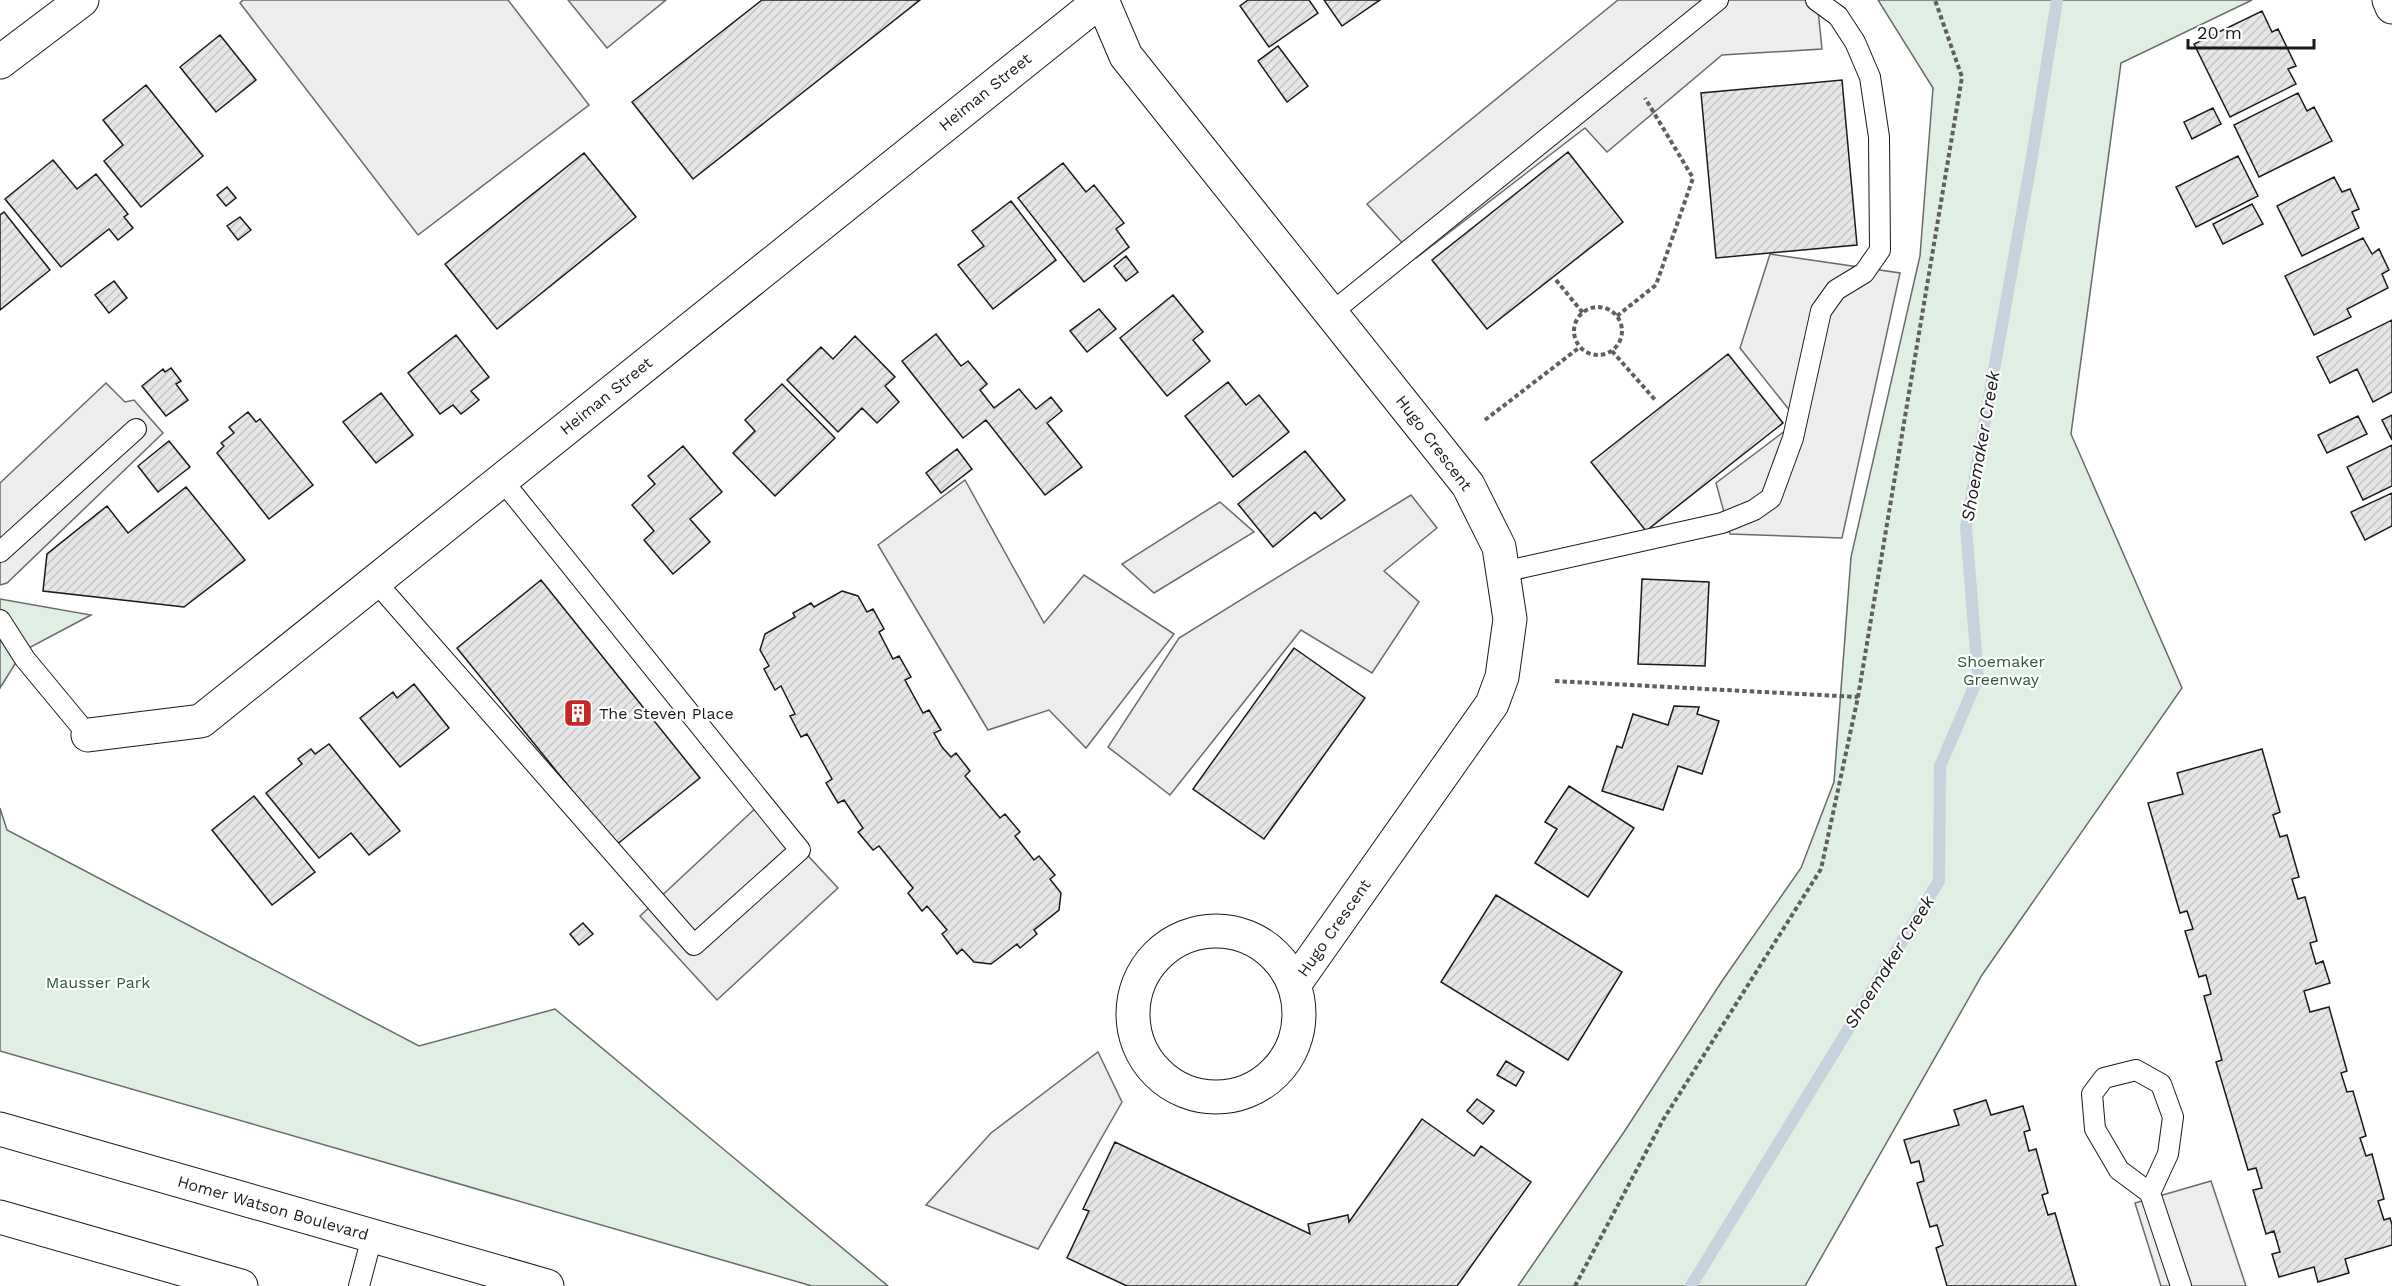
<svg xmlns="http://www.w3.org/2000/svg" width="2392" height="1286" viewBox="0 0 2392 1286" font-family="'Work Sans',sans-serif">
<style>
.green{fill:#e0efe3;stroke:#6a6a6a;stroke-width:1.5}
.parking{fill:#ededed;stroke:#6a6a6a;stroke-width:1.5}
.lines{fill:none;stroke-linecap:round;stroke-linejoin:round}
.stream{stroke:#c6d2dc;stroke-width:12}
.building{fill:url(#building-hatch);stroke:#1a1a1a;stroke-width:1.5}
.service-casing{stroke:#1a1a1a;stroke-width:22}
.minor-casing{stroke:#1a1a1a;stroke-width:35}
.tertiary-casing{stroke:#1a1a1a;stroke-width:35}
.secondary-casing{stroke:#1a1a1a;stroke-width:35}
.path{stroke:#5f5f5f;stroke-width:4;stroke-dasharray:4.5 3;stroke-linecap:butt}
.service{stroke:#fff;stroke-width:20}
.minor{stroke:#fff;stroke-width:33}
.tertiary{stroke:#fff;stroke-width:33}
.secondary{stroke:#fff;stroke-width:33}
.labels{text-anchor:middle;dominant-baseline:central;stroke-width:4.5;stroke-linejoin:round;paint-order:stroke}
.street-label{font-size:16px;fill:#1a1a1a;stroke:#fff}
.park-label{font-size:16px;fill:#2b5a34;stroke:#fff}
.poi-label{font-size:16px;fill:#1a1a1a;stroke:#fff;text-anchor:start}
.water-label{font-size:18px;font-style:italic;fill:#1a1a1a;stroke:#fff}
</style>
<defs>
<pattern id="building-hatch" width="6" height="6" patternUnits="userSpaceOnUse" patternTransform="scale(1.5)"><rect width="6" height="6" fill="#e6e6e6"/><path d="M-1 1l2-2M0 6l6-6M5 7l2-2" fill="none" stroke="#c5c5c5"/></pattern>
</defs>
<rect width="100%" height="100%" fill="#fff"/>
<path class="green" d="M1878 0H2252L2121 63 2071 434 2182 688 1982 975 1805 1286H1518L1624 1132 1722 981 1801 868 1834 782 1851 557 1920 256 1933 88Z
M0 599 91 615 23 651 0 688Z
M0 808 7 830 419 1046 555 1009 888 1286H812L0 1051Z"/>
<path class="parking" d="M243 0H508L589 105 418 235 240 3Z
M568 0H666L607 48Z
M1618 0H1817L1822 49 1722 55 1607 152 1585 128 1416 258 1367 204Z
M1770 254 1900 273 1842 538 1730 534 1716 483 1798 421 1740 348Z
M106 383 125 402 134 400 163 433 7 583 0 585V483Z
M965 480 1044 623 1084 575 1174 634 1086 748 1049 710 988 730 878 545Z
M1411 495 1437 528 1384 571 1419 602 1372 673 1301 630 1170 795 1108 747 1179 638Z
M1220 502 1254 532 1154 593 1122 564Z
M760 804 838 888 717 1000 640 916Z
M1098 1052 1122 1102 1038 1249 926 1205 991 1133Z
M2211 1181 2246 1286H2161L2135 1203Z"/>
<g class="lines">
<path class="stream" d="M1691 1286 1939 881 1940 766 1978 678 1966 527 2032 157 2057 0"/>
</g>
<path class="building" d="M762 0H920L693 179 632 102Z
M1248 0H1309L1318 13 1269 47 1240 6Z
M1324 0H1380L1342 26Z
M2262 11 2272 32 2278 29 2296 66 2288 69 2296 84 2230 117 2194 44Z
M220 35 256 80 216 112 180 67Z
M1278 46 1308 86 1287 102 1258 61Z
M1842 80 1857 245 1716 258 1701 93Z
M146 85 203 156 141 207 104 161 123 145 103 120Z
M2298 93 2307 111 2314 107 2332 141 2259 177 2234 125Z
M2213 108 2221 124 2192 139 2184 122Z
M1568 152 1623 222 1487 329 1432 260Z
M584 153 636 217 497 329 445 264Z
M2238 156 2258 196 2196 227 2176 187Z
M53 160 77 189 96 174 128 214 124 217 133 228 118 240 109 229 61 267 5 199Z
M1063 163 1086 192 1094 185 1124 223 1116 229 1129 247 1084 282 1018 198Z
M2334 177 2342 192 2350 189 2359 209 2352 212 2359 228 2302 256 2277 206Z
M227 187 236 198 226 206 217 195Z
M1011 201 1056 260 993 309 958 265 984 246 972 231Z
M2252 204 2263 224 2223 244 2213 224Z
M4 212 50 270 0 310V215Z
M240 217 251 230 238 240 227 226Z
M2363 238 2372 254 2379 249 2389 270 2382 274 2388 288 2347 309 2351 317 2314 335 2285 276Z
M1126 256 1138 272 1126 281 1114 266Z
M114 281 127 298 109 313 95 295Z
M1173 295 1203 332 1193 340 1210 361 1167 396 1120 338Z
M1099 309 1116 329 1087 352 1070 331Z
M2392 320V392L2373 402 2357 369 2330 383 2317 357Z
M936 334 961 366 968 361 987 384 980 390 994 408 1019 389 1036 409 1051 397 1062 411 1047 423 1082 467 1045 495 986 420 963 438 902 361Z
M456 335 489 377 471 391 479 400 461 414 453 405 440 414 408 373Z
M855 336 895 377 885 386 899 402 877 423 862 408 838 432 787 380 821 347 833 359Z
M1728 354 1783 423 1646 531 1591 462Z
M171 368 181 381 176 384 188 400 166 416 142 386 163 369 165 372Z
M1228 382 1246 405 1259 395 1289 432 1233 477 1185 416Z
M782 384 835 438 775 496 733 453 755 431 745 420Z
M381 393 413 435 376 463 343 422Z
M248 412 256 422 260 419 313 485 269 519 217 453 224 446 221 443 234 433 229 427Z
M2392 415V440L2382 420Z
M2358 416 2367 434 2327 453 2318 435Z
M169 441 190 467 158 492 138 466Z
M2392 445V486L2363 500 2347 467Z
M683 446 722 492 690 519 710 542 673 574 644 540 654 531 632 505 655 484 648 476Z
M957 449 972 469 941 493 926 473Z
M1305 451 1345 500 1321 519 1315 512 1273 547 1238 504Z
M186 487 245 560 184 607 43 591 47 554 107 506 128 533Z
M2392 493V526L2365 540 2351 512Z
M1642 579 1709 582 1705 666 1638 664Z
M541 580 700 778 616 845 457 648Z
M842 591 858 596 867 612 873 609 884 629 879 632 893 659 899 656 911 677 905 680 923 713 929 710 941 730 934 733 942 747 951 757 956 753 970 771 965 776 1000 818 1005 814 1020 832 1015 836 1034 860 1039 856 1055 875 1050 879 1061 893 1059 910 1034 930 1037 934 1020 948 1017 944 991 964 974 962 962 949 957 954 942 934 947 930 927 906 922 911 908 893 913 888 879 846 873 850 858 832 863 828 844 800 838 803 826 783 832 779 807 734 801 737 790 716 795 714 781 686 775 690 764 669 769 666 760 650 765 634 795 617 793 613 811 603 814 607Z
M1294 648 1365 698 1264 839 1193 789Z
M414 684 449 728 400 767 360 718 393 692 397 698Z
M1674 706 1699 707 1697 714 1719 721 1702 774 1678 766 1663 810 1602 791 1617 746 1622 748 1633 714 1668 725Z
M329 744 400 831 369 855 351 833 319 858 266 793 302 764 298 759 311 749 315 754Z
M2262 749 2280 812 2273 815 2280 837 2287 835 2299 877 2292 879 2298 899 2305 897 2317 941 2310 943 2316 964 2323 961 2330 983 2304 991 2310 1012 2329 1007 2347 1071 2341 1073 2347 1092 2353 1091 2366 1136 2360 1138 2366 1156 2372 1154 2384 1199 2378 1201 2384 1220 2390 1218 2392 1225V1245L2345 1259 2349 1273 2318 1282 2314 1267 2279 1277 2272 1254 2280 1252 2274 1231 2266 1234 2253 1190 2262 1188 2256 1168 2248 1170 2216 1062 2222 1060 2204 996 2211 994 2206 975 2199 977 2185 931 2193 929 2187 911 2180 913 2148 803 2183 794 2177 773Z
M1569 786 1634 828 1588 897 1535 863 1557 829 1545 822Z
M254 796 315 872 272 905 212 830Z
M1496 895 1622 972 1568 1060 1441 982Z
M583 923 593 934 579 945 570 934Z
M1506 1061 1524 1072 1516 1086 1497 1075Z
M1477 1099 1494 1111 1483 1124 1467 1111Z
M1986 1100 1991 1115 2023 1106 2030 1130 2024 1132 2029 1151 2036 1149 2048 1193 2042 1195 2048 1215 2055 1213 2076 1286H1947L1936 1248 1943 1245 1937 1225 1930 1227 1917 1183 1924 1181 1919 1161 1911 1163 1904 1140 1959 1125 1954 1110Z
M1422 1119 1474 1156 1481 1146 1531 1182 1457 1286H1127L1067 1258 1089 1211 1083 1209 1115 1142 1310 1234 1308 1224 1348 1215 1349 1222Z"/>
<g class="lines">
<g class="service-casing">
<path id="service" d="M1331 313 1718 0
M0 552 136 429
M1503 572 1722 523 1754 510 1771 498 1793 438 1821 311 1836 290 1864 273 1880 250 1879 137 1870 77 1855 42 1838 16 1816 0
M375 581 694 945 800 850 502 480
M0 620 25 659 88 735
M2150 1193 2168 1154 2173 1117 2161 1084 2136 1070 2104 1078 2092 1094 2095 1129 2119 1170 2150 1193 2181 1286
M359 1286 372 1237"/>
</g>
<g class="minor-casing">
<path id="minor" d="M1102 0 1126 56 1468 485 1499 547 1510 619 1502 677 1492 704 1294 985
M0 62 82 0
M88 735 201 721 1101 0
M1133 1014a83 83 0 1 1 166 0a83 83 0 1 1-166 0Z"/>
</g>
<g class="tertiary-casing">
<path id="tertiary" d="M2389 0 2392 7"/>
</g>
<g class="secondary-casing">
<path id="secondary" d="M0 1129 547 1286
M0 1217 241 1286"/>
</g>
<path class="path" d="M1556 280 1583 313
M1574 331a24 24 0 1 1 48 0a24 24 0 1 1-48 0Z
M1617 316 1656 285 1693 178 1645 98
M1612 351 1656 401
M1485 420 1580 347
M1555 681 1858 697
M1575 1286 1663 1120 1821 869 1858 697 1962 77 1935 0"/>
<use href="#service" class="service"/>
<use href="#minor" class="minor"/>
<use href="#tertiary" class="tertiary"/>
<use href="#secondary" class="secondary"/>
</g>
<defs>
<g id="building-square" transform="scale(1.5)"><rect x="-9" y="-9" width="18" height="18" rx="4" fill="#c62828" stroke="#fff"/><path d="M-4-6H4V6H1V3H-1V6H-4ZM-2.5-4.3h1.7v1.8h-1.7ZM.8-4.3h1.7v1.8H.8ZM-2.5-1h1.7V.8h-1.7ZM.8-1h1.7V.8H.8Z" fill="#fff"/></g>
</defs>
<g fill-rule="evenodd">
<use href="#building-square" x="578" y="713"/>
</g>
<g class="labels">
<g class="street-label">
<text transform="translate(985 92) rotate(-39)">Heiman Street</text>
<text transform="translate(606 396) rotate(-39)">Heiman Street</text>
<text transform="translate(1434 443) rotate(53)">Hugo Crescent</text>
<text transform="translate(1334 928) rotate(-55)">Hugo Crescent</text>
<text transform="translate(273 1208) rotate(16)">Homer Watson Boulevard</text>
</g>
<g class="park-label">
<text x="2001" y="661">Shoemaker<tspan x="2001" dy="18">Greenway</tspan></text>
<text x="98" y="982">Mausser Park</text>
</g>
<g class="poi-label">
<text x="599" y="713">The Steven Place</text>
</g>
<g class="water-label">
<text transform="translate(1980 446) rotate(-80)">Shoemaker Creek</text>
<text transform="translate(1889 962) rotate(-58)">Shoemaker Creek</text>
</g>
</g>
<path d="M2188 39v9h126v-9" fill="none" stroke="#1a1a1a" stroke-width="3"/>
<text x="2197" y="39" font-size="18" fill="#1a1a1a" stroke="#ffffff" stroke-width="4.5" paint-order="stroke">20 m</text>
</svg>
